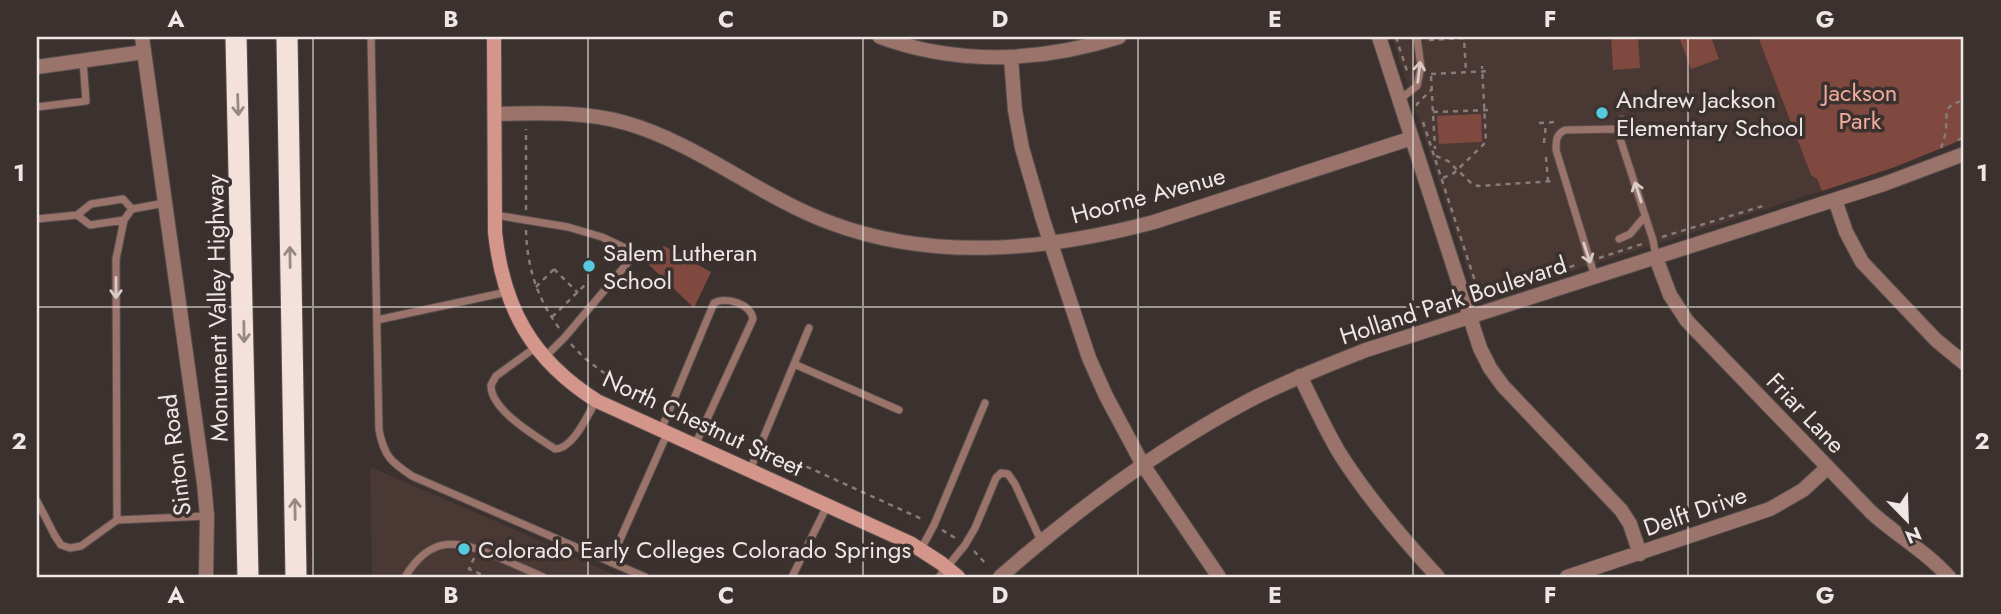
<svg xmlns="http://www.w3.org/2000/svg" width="2001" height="614" viewBox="0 0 2001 614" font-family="Jost,sans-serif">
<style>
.built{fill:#4a3835}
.green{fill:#7f493f}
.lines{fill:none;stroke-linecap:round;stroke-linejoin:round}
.service-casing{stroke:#584e4b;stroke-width:9}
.minor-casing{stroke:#584e4b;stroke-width:16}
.tertiary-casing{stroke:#584e4b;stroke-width:16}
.secondary-casing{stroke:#584e4b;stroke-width:16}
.motorway-casing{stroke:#584e4b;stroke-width:23}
.path{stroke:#867d7b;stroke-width:2.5;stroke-dasharray:5 5;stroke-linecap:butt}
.service{stroke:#9a736b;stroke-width:7}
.minor{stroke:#9a736b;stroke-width:14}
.tertiary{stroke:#9a736b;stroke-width:14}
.secondary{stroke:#d4968a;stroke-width:14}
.motorway{stroke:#f4e1dc;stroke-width:21}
.oneway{stroke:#d9cac7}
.oneway2{stroke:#988985}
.grid{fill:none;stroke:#eee7e6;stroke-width:2;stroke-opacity:0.55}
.poi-dot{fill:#55cadf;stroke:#3b312e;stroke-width:2.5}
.labels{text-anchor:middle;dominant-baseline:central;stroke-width:7;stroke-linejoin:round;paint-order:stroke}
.park-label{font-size:24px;fill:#f1ab9d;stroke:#3b312e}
.poi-label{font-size:24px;fill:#eee7e6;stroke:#3b312e;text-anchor:start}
.street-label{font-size:24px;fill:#eee7e6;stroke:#3b312e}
.neatline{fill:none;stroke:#eee7e6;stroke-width:2.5}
.grid-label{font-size:23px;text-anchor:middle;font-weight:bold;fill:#eee7e6}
</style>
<rect width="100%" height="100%" fill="#3b312e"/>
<path class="built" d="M1392 37H1758L1811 175 1817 179 1822 191 1485 299 1479 298 1475 292Z
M370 467 493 520 619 577H372Z"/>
<path class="green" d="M1611 37H1638L1640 68 1613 70Z
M1679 37H1711L1719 59 1691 69Z
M1758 37H1964V139L1895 167 1822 191 1817 179 1811 175Z
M1481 114 1482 142 1439 144 1437 116Z
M664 246 711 272 694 308 648 264Z"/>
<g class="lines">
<g class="service-casing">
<path id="service" d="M371 37 379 430C384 456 391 462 412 476L645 577
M1400 99 1417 86 1421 67 1417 37
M37 107 86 101 83 61
M77 215 90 225 124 220 132 209 165 203
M495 215 568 227 602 237 636 253 565 337 544 358
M37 219 77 215 91 204 123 199 132 209
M1619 239 1630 234 1645 216
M1595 277 1556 150C1556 141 1556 134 1565 130L1617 129 1653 240 1656 257
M377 320 507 292
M536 347 496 376 491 385C490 410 536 436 555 449 573 449 587 416 596 401
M794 364 809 328
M661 430 714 303C726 296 751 304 753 319L695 445
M750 470 794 364 899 410
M37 501 55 536 61 545 70 548 81 546 117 520 207 516
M117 520 116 259 124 220
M921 549 934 525 985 403
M610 562 667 434
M405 577C430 535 458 539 498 557 513 564 528 570 543 577
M792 577 827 506
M939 577 965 545 975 528 996 478 1001 473 1008 474 1015 484 1041 541"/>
</g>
<g class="minor-casing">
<path id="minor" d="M880 37C960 66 1040 62 1119 37
M1379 37 1480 348 1490 368 1503 386 1621 510 1630 524 1640 554
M1011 58 1015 110 1022 148 1043 220 1089 358 1106 396 1143 465 1219 577
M37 67 144 52
M495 114C539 113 584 111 626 123 699 144 760 197 831 223 935 262 1048 250 1154 222L1412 138
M1835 200 1846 232 1862 262 1936 340 1964 363
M1656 258 1670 295 1687 321 1871 512C1896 535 1927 552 1949 577
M1300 376C1313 402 1325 429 1340 454 1368 498 1402 538 1438 577
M1567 577 1770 509 1803 490 1827 468"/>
</g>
<g class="tertiary-casing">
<path id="tertiary" d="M142 37 204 483 207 516 206 577
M1000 577C1076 510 1158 449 1248 401 1286 381 1326 366 1366 350L1884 184 1964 154"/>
</g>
<g class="secondary-casing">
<path id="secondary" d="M494 37 495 232C503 308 532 360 597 401L910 543 941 563 958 577"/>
</g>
<g class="motorway-casing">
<path id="motorway" d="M236 37 248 577
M287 37 296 577"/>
</g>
<path class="path" d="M1396 37 1408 74
M1429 40 1464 38 1466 72
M1431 74 1489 71
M1431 76 1435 149
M1417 106V104L1432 89
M1433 112 1491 110
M1619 117H1626L1629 127
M1423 122 1475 281 1483 290 1493 292 1579 264
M1539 123 1556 122
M1958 140 1964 137
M1544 143 1546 123
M1941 148C1943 142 1945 136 1946 130 1947 113 1943 104 1964 101
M1436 156 1448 161 1471 183 1478 186 1554 181
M1546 157 1548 181
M1443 178 1454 173 1486 142 1482 66
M526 210V129
M526 230C527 267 537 298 559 328
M1662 237 1766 205
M1599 258 1642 244
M554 269 578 293
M536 287 556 267
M552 317 587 283
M571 344C596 373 628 387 662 402
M681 410 697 417
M716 426 752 442
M770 450 924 520
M942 530 957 539
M974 551 986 564
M474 558 469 569 487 577"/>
<use href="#service" class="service"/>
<use href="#minor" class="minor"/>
<use href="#tertiary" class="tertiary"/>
<use href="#secondary" class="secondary"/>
<use href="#motorway" class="motorway"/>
</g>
<defs><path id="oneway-shaft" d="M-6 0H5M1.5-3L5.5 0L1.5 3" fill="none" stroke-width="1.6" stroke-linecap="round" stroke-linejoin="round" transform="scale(1.75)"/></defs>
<g class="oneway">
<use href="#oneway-shaft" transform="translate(1419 72) rotate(-83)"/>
<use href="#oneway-shaft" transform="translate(1638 192) rotate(-108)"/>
<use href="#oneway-shaft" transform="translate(1587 253) rotate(72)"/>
<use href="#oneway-shaft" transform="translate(116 288) rotate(90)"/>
</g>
<g class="oneway2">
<use href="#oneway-shaft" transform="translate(238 105) rotate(88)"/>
<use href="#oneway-shaft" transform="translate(290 257) rotate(-91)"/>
<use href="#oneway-shaft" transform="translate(244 332) rotate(89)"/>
<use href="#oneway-shaft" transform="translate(295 509) rotate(-91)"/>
</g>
<path class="grid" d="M313 37V577M588 37V577M863 37V577M1138 37V577M1413 37V577M1688 37V577M37 307H1964"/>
<g class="poi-dot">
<circle cx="1602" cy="113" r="7"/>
<circle cx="589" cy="266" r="7"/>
<circle cx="464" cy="549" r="7"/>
</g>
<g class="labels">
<g class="park-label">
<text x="1860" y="92">Jackson<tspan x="1860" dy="28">Park</tspan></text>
</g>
<g class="poi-label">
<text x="1616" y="99">Andrew Jackson<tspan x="1616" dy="28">Elementary School</tspan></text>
<text x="603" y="252">Salem Lutheran<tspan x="603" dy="28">School</tspan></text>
<text x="478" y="549">Colorado Early Colleges Colorado Springs</text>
</g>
<g class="street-label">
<text transform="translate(1148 195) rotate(-15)">Hoorne Avenue</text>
<text transform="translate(1453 300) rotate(-18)">Holland Park Boulevard</text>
<text transform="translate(217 308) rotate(-91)">Monument Valley Highway</text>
<text transform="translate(1806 413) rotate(46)">Friar Lane</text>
<text transform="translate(703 423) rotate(25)">North Chestnut Street</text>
<text transform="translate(175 455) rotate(-97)">Sinton Road</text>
<text transform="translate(1695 511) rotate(-19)">Delft Drive</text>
</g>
</g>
<rect width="2001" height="614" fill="none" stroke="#3b312e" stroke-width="77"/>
<g transform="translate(1907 520) rotate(157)" stroke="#3b312e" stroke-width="5" paint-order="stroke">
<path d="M0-5L12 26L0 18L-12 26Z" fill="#eee7e6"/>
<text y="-10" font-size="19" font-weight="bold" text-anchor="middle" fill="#eee7e6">N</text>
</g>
<rect x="38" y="38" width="1924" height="538" class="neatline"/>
<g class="grid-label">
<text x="176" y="27">A</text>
<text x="451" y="27">B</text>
<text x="726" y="27">C</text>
<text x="1000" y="27">D</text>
<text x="1275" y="27">E</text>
<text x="1550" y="27">F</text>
<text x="1825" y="27">G</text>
<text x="19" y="181">1</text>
<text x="1982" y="181">1</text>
<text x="19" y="449">2</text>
<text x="1982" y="449">2</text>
<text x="176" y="603">A</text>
<text x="451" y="603">B</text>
<text x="726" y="603">C</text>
<text x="1000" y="603">D</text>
<text x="1275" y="603">E</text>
<text x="1550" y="603">F</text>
<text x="1825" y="603">G</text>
</g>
</svg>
